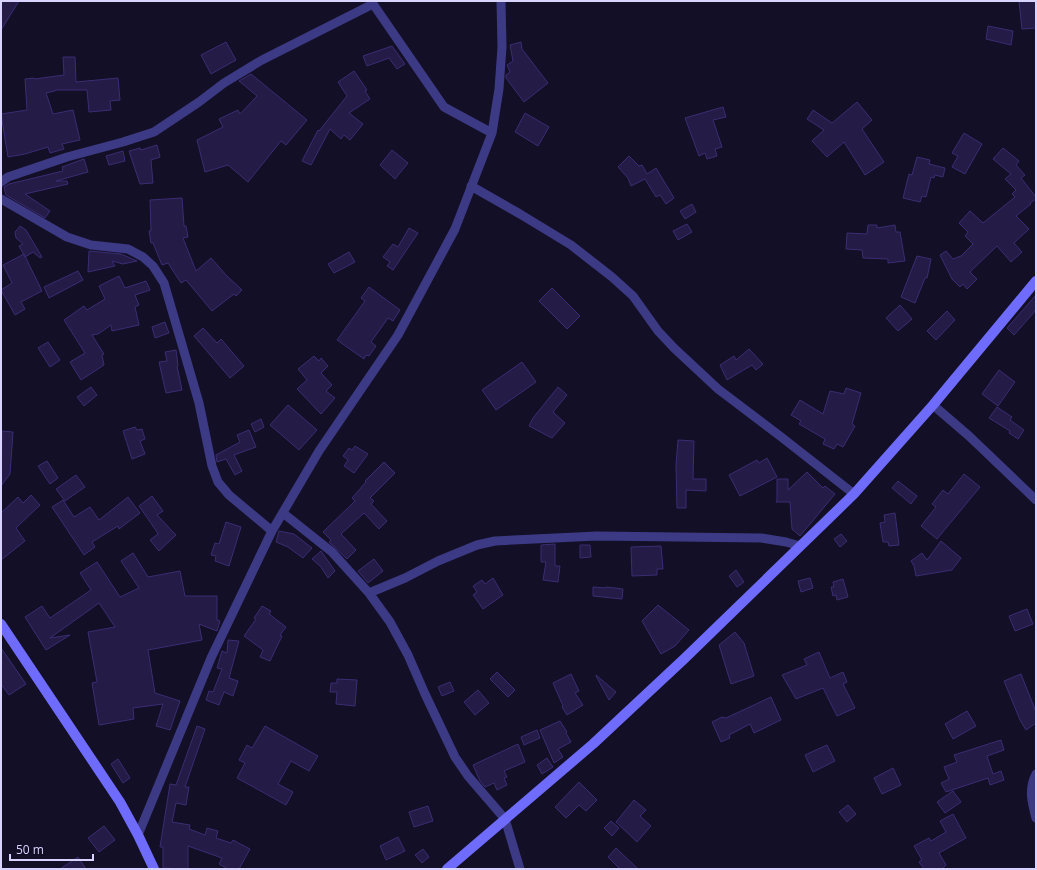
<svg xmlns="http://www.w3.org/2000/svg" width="1037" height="870" viewBox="0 0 1037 870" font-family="'Open Sans',sans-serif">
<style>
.building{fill:#241b47;stroke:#3b2d73}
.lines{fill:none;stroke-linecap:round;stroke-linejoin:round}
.street{stroke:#3d3a85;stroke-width:9}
.secondary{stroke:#6f6bff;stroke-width:10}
</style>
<rect width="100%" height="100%" fill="#130f26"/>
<path class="building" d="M1 1H19L1 30Z
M1019 1H1036V28L1022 29Z
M988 26 1013 31 1011 45 986 39Z
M226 42 236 60 211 74 201 55Z
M521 42 522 49 548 83 524 102 506 78V75L510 72 507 65 513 61 510 45Z
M392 46 405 64 397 69 389 58 367 66 363 56Z
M63 57H75L76 82 118 78 120 100 110 101 111 110 89 112 87 90H55V91L46 93 53 114 73 110 80 140 62 144 64 149 50 153 48 147 25 154 8 157 1 114 27 110 25 79 34 78 35 79 64 75Z
M354 71 367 90 365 91 370 99 349 113 363 124 350 140 344 135 341 139 330 129 311 165 302 161 318 130 319 131 347 96 338 82Z
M251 74 307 120 286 145 281 141 248 182 228 165 205 172 197 140 223 127 219 119 238 110 240 114 257 96 239 81Z
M857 102 872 120 862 129 884 162 865 175 844 142 827 157 812 141 824 130 807 119 813 110 832 123Z
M723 107 726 117 713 120 722 147 715 149 717 156 707 159 705 153 699 156 685 118Z
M525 113 549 127 538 146 515 132Z
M964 133 982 144 965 174 952 167 958 156 952 153Z
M157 145 160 157 151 160 153 183 140 184 129 151 140 148 141 150Z
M1003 148 1019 161 1016 165 1025 175 1021 178 1036 197V199L1030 203 1031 204 1016 216 1029 229 1014 243 1022 252 1011 262 997 246 970 272 977 279 967 289 963 284 960 287 952 279 940 255 946 251 953 259 961 256 973 244 965 236 968 232 959 223 970 211 983 223 1015 197 1012 194 1016 190 1005 179 1011 174 993 159Z
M392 150 408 163 395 179 380 165Z
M123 151 125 161 109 165 106 156Z
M629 156 639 166 642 165 647 174 656 168 674 198 666 204 660 195 656 197 645 179 631 186 628 178 618 167Z
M917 157 930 160 929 164 945 168 943 177 935 175 934 178 931 177 926 197 922 196 920 202 903 198 909 174 912 175Z
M84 159 88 172 56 181H67L68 184 25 194 50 211 45 218 6 195 4 187 9 184 63 171 62 167Z
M182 198 184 226H186L188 237 183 238 196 271 211 258 226 275 242 290 236 296 234 294 212 311 186 280 181 283 168 263 162 265 153 243H151L149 231H151L150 200Z
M692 204 696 212 685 219 680 211Z
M687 224 692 232 678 240 673 231Z
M868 225H877V228L895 225 896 232H900L905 261 888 263V259L863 258 862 250 846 249 847 233 867 234Z
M20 226 26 230 42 257 40 258 33 252 25 257 19 246 23 244 16 238 15 232Z
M409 228 418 233 393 270 387 266 390 262 383 257 393 244 398 247Z
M89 251 121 254 137 261 123 264 112 261 115 266 88 272Z
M349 252 355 262 334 273 328 264Z
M24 254 42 291 21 302 25 309 15 315 1 290 12 283 3 265Z
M917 256 931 259 927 278H925L915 303 901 297Z
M78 271 83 280 49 298 44 287Z
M119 276 125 288 146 281 150 290 135 295 139 305 135 307 139 325 112 331 111 325 98 334 92 335 104 354 102 355 104 365 81 380 70 362 85 353 64 320 84 306 87 310 105 299 99 286Z
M369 287 400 310 393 321 388 318 371 342 376 346 369 356 366 355 364 359 337 340 365 301 361 298Z
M552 288 580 316 567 329 539 301Z
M1036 295V310L1014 335 1007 328Z
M900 305 912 319 898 331 886 318Z
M947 311 955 320 936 340 927 331Z
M165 322 169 333 155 338 152 327Z
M203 328 217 343 221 339 244 366 230 378 194 336Z
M48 342 60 360 50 367 38 348Z
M749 349 763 364 756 370 752 365 727 380 720 365 734 356 736 360Z
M176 350 178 366H177L182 390 166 393 159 362 167 361 165 352Z
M314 356 319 361 321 358 328 366 321 373 332 385 326 391 335 398 321 414 297 389 307 380 298 369Z
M522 362 536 382 496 410 482 390Z
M999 370 1015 382 998 406 982 394Z
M91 387 97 395 84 406 77 397Z
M558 387 567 395 553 412 565 423 552 438 529 426 533 418Z
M846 388 861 393 852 424 855 426 843 447 837 444 834 449 823 444 825 439 799 424 801 421 791 415 800 400 823 414 830 391 844 394Z
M288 405 317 430 299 450 270 425Z
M997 407 1012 417 1010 420 1024 430 1018 439 1009 433 1010 431 989 418Z
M261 419 264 427 255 432 251 424Z
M135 427 137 430 142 429 145 439 140 441 145 454 132 459 123 431Z
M249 430 256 447 234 455 242 471 235 475 226 459 217 462 216 455 240 442 237 435Z
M2 431 13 432 10 474 1 486Z
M678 440 694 441 693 479H706V491L686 490V508H677L676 465Z
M355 446 368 454 354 473 344 466 348 460 343 456 349 448 352 450Z
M767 458 777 477 740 496 729 475 757 460 759 463Z
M47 461 58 478 50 484 38 466Z
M384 462 395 473 370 498 374 501 371 504 387 521 379 529 364 513 341 534 356 550 347 559 329 542 331 540 323 532 355 501 352 498 366 482 365 481Z
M807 472 823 488 825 486 835 494 800 536 792 529 790 502H776L777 500V479H788V490Z
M964 474 980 487 937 539 921 526 936 507 932 504 943 490 948 494Z
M76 475 85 487 65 501 56 489Z
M898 481 917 496 911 504 892 488Z
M31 495 40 505 16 528 25 541 1 560V513L18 497 23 503Z
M152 496 163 511 157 515 176 535 159 551 150 540 158 534 157 532 139 506Z
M128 497 140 513 119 529 118 526 92 542 95 547 84 555 52 507 63 500 74 517 90 507 99 520Z
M895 513 899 545 889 546 888 542H883L880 523 885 522 884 515Z
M226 522 241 527 229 566 215 561 216 556 211 555 215 543 219 544Z
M279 531 294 534 312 548 303 558 288 547 276 542Z
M841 534 847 541 840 547 834 539Z
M941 541 961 558 952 570 916 576 914 566 911 561 922 553 927 560Z
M555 544V566H560L558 582 543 580 546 562H541V545Z
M580 545H590L591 557 580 558Z
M661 546 663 569H657V575L632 576 631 547Z
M321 551 335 571 328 578 321 567 312 559Z
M133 553 148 577 180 571 185 596H217V620L220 621 217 631 199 624 202 640 148 650 155 693 180 701 170 730 156 726 163 704 133 708 134 719 99 725 92 683 97 682 88 632 115 627 99 603 50 638 70 635 46 650 25 617 42 606 50 618 91 590 80 573 97 562 120 597 139 588 121 561Z
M374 559 383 571 368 583 358 571Z
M736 570 744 582 737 587 729 576Z
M493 578 503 595 483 609 473 595 477 592 473 586 482 580 485 584Z
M810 578 813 588 801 592 798 581Z
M843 579 848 597 837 600 836 595 833 596 831 587H834L833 582Z
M593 587 606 588V587L623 589 622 599 593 596Z
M658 605 689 630 675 646 661 654 642 621Z
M262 606 271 611 269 614 286 627 280 635 282 636 270 661 260 657 263 650 244 636 256 619 254 618Z
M1027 609 1033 624 1015 631 1009 616Z
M735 632 744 643 754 676 731 684 719 645Z
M228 640 239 641 229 678 238 681 233 696 224 692 219 705 206 700 209 691 213 692 222 669 217 668 222 651 227 653Z
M1 648 26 684 9 695 1 684Z
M819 652 830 678 843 672 847 682 843 684 855 708 837 716 823 688 796 699 782 675 807 665 804 659Z
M497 672 515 690 508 697 490 679Z
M571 674 579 691 575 693 583 705 567 715 562 707 563 706 553 683Z
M1021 674 1036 712V723L1026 730 1020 720 1004 681Z
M596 675 616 692 609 700 596 676Z
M337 679 357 680 355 706 336 704 337 692H330L331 683H337Z
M450 682 454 691 442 696 438 687Z
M478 690 489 703 475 715 464 702Z
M771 697 781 720 754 733 750 724 729 735 730 738 721 742 712 722 722 717 726 718Z
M967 711 976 726 953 739 945 724Z
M560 721 567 732 566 733 571 742 558 749 563 757 554 763 540 730Z
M197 726 205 729 185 787H189L186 805 176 803 172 822 190 825 189 829 205 835 207 828 218 831 216 838 231 843 233 840 250 849 239 869H228L219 864 222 858 188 846V869L163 868V847H160L170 784 176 785Z
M265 726 318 756 309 771 291 761 278 784 293 792 286 805 237 778 245 763 239 760 247 745 252 748Z
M537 730 540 738 524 745 521 737Z
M1001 740 1004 750 987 756 993 774 1001 771 1004 780 990 785 988 778 946 792 941 783 949 779 944 767 957 762 954 755Z
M518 744 525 762 504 771 507 777 504 778 507 785 497 790 494 783 485 787 480 781 473 765Z
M827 745 835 761 813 772 805 755Z
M547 758 553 767 542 774 537 765Z
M118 759 130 778 123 783 111 764Z
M893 768 901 785 882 794 874 778Z
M579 782 597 800 586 811 579 805 566 818 555 807Z
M953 791 961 802 945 813 937 802Z
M634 800 646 810 640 816 651 826 637 842 616 822Z
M848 805 856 814 847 822 839 812Z
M428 806 433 821 414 827 409 812Z
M953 814 966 838 939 853 946 865 942 869H924L919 862 922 860 914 846 929 838 931 841 946 832 940 821Z
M611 821 619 828 612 836 604 828Z
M104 826 115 840 99 852 88 838Z
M398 837 405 851 386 860 380 846Z
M616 848 638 869H620L608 857Z
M423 849 429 857 422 863 415 855Z
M78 857 86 869H60Z"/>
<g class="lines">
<path class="street" d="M371 1 444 107 492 133
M1 182 8 177 67 157 123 142 154 132 199 102 224 83 262 60 373 4
M471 186 520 214 571 245 612 277 633 296 658 331 674 348 718 389 780 436 854 494
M1 199 67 237 91 245 128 249 143 257 153 266 164 283 199 403 212 466 218 482 229 495 272 531
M933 405 969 436 1036 500
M283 513 332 552 369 593 390 622 408 655 425 694 455 757 468 776 505 819 520 869
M369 593 405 578 438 561 477 545 495 541 597 536 761 538 786 542 800 546
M1036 774C1028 789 1032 803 1036 818
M138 835 211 658 272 531 319 451 398 335 455 229 492 133 499 89 502 47 501 1"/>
<path class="secondary" d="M1 624 120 802 138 835 154 869
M447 869 593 744 684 659 854 494 933 405 1036 281"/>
</g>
<rect width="1037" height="870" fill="none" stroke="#d9d4ff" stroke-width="4"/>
<path d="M10 854v6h83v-6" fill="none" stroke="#d9d4ff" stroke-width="2"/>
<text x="16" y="854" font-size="12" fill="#d9d4ff" stroke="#130f26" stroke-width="3" paint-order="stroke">50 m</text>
</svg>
